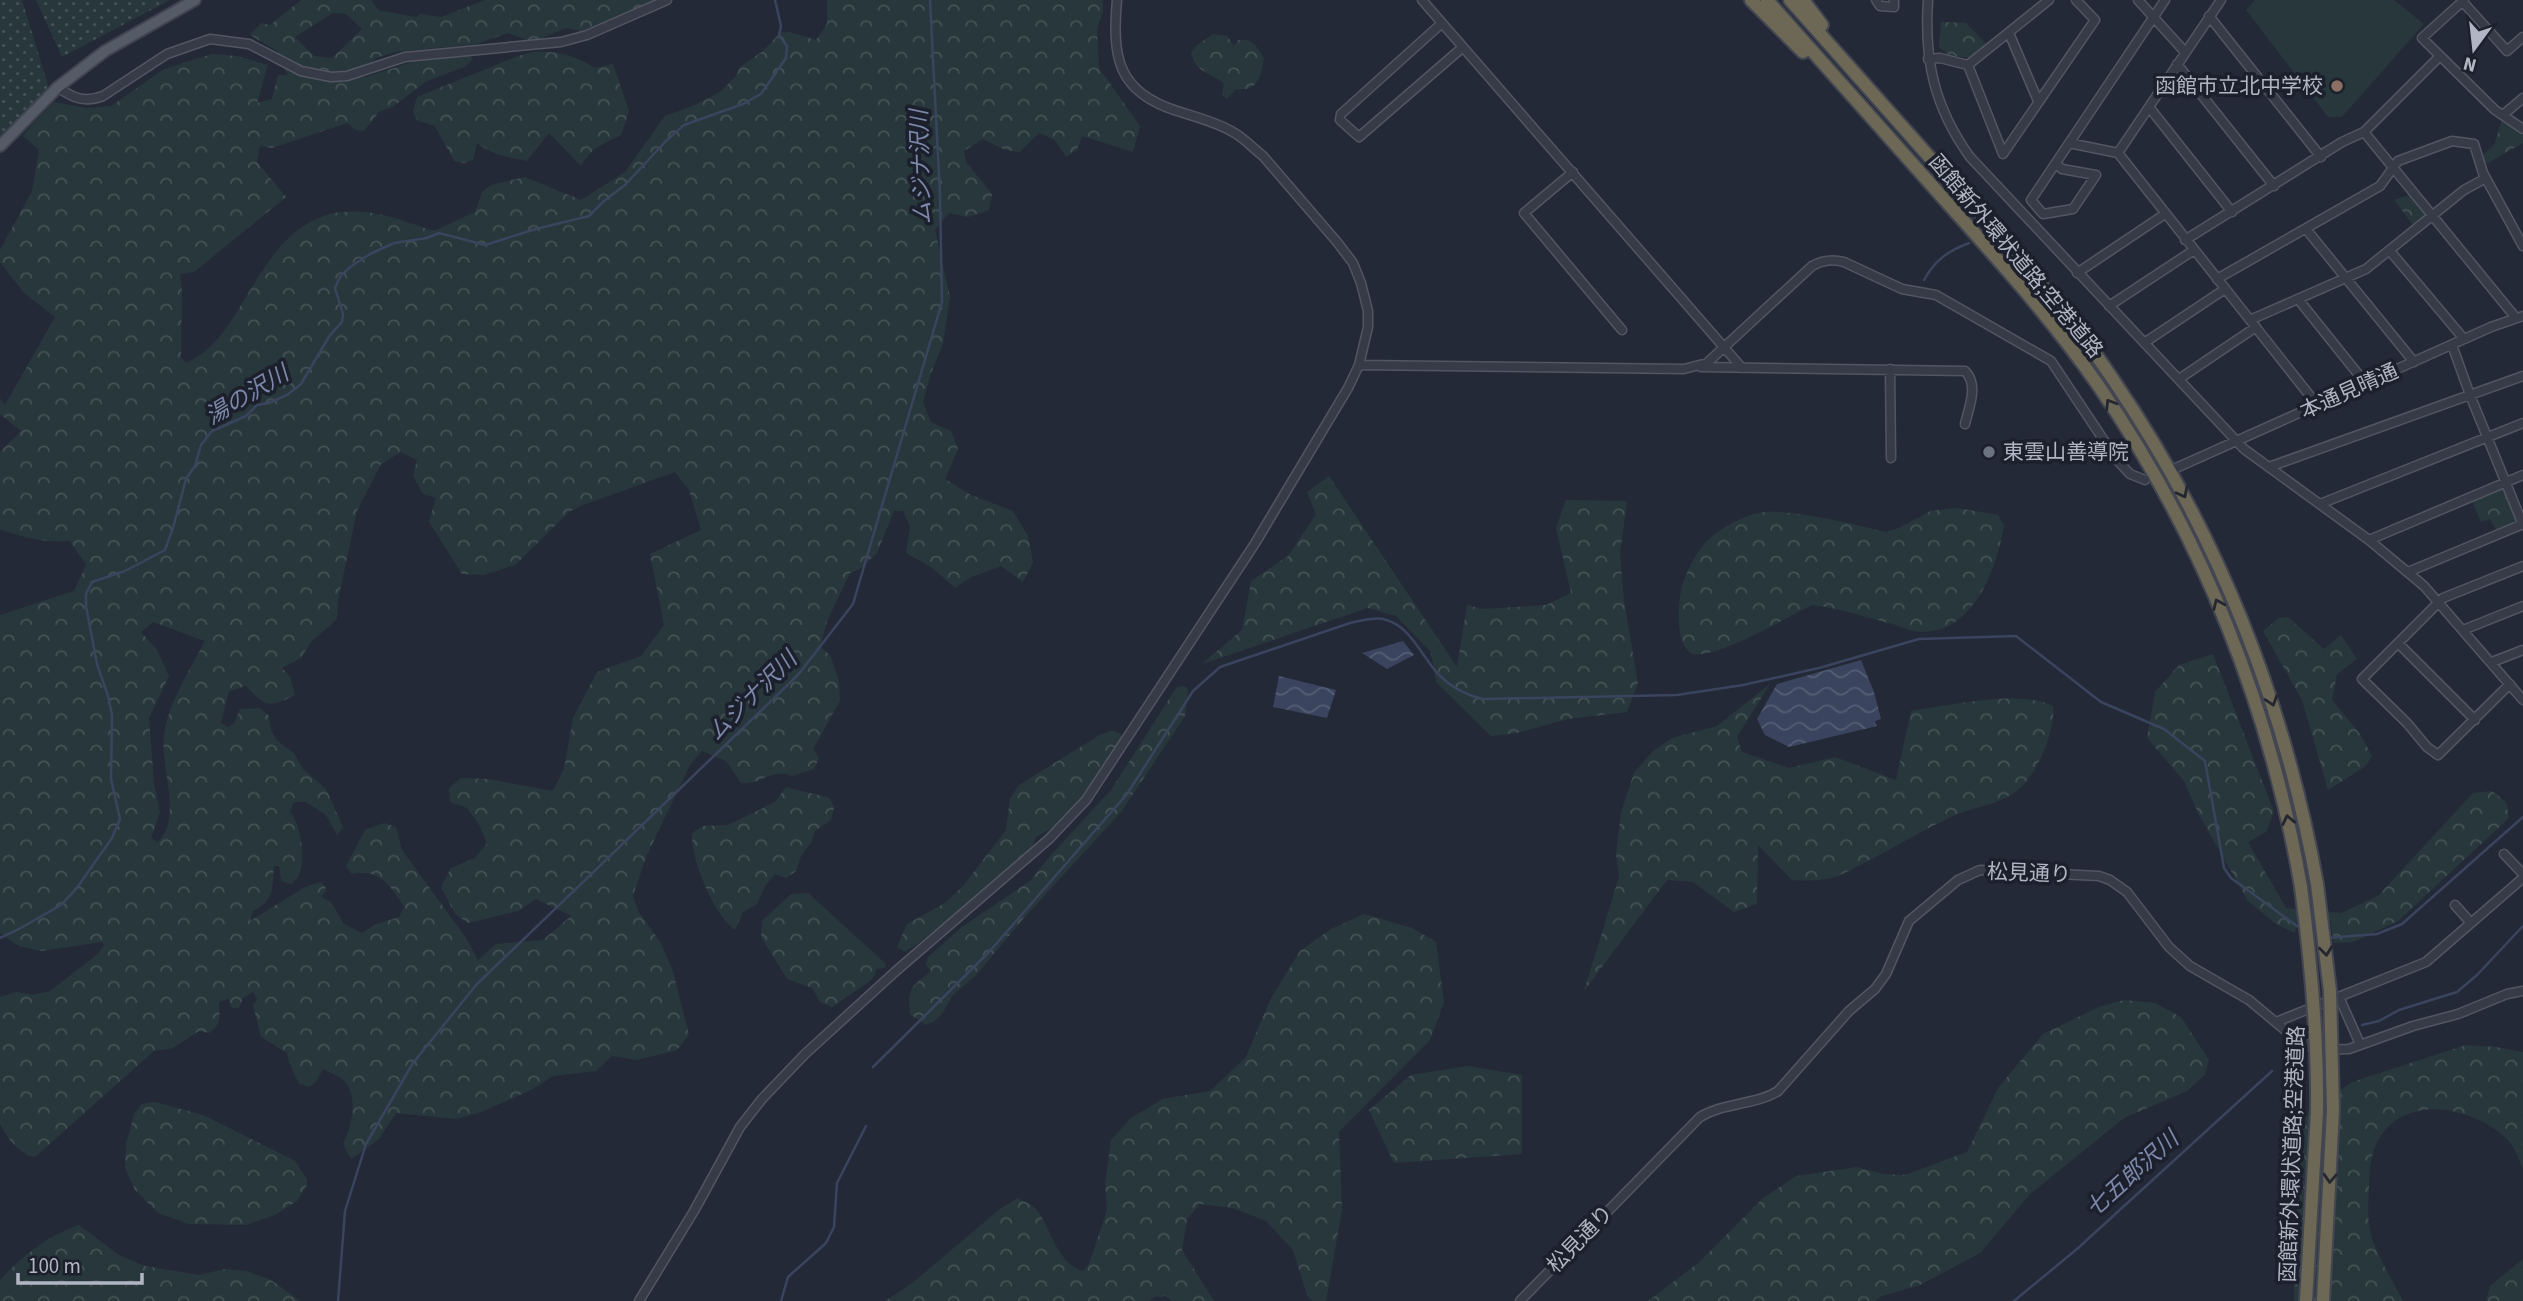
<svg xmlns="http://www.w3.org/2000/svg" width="2523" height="1301" viewBox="0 0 2523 1301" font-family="'Source Sans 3','Noto Sans JP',sans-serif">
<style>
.grass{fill:url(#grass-dots)}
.forest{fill:url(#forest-crowns);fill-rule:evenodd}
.pitch{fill:#28373b}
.water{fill:url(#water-waves)}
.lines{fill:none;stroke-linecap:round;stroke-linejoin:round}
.stream{stroke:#3a445e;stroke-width:2.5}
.minor-casing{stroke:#525662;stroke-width:11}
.major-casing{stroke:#404451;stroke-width:14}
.highway-casing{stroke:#424652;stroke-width:16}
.minor{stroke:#373b48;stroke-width:8}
.major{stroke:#555a67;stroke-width:10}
.highway{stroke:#6d6755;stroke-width:12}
.highway-bridge-casing{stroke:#424652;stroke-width:16;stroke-linecap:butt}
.highway-bridge{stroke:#6d6755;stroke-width:12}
.oneway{stroke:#242730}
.education-dot{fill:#8d6e63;stroke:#1c202c;stroke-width:2.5}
.worship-dot{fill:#6b7280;stroke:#1c202c;stroke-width:2.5}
.labels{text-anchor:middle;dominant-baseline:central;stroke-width:7;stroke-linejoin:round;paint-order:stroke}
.poi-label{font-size:21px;fill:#b2b6c4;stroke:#1c202c;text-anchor:end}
.street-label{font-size:21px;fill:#b2b6c4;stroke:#1c202c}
.water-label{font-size:23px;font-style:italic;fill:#7c88a9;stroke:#1c202c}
</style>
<defs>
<pattern id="grass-dots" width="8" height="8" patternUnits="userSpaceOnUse" patternTransform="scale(1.75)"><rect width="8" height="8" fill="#28373b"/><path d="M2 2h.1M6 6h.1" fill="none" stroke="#455256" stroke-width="1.8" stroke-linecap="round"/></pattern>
<pattern id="forest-crowns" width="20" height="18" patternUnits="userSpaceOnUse" patternTransform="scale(1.75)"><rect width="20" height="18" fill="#28373b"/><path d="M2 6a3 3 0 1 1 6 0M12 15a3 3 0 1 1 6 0" fill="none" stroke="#455256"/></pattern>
<pattern id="water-waves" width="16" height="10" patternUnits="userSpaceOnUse" patternTransform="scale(1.75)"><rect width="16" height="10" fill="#3a445e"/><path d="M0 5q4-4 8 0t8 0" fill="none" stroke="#545d73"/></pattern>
</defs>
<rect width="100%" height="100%" fill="#242937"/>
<path class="grass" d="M0 0H22L48 85 46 90 0 136Z
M36 0H170L62 57Z"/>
<path class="forest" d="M301 0H371L378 10 416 17 420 14 441 17 485 0H658L581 31 566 28 532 42 508 33 476 44 395 52 376 58 354 78 366 77 412 62 469 55 473 59 466 66 425 82 394 106 379 112 364 131 356 130 347 123 272 148 260 146 257 162 286 197 194 272 180 274 182 292 181 357 186 363C213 350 226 330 241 305 274 250 303 200 377 214 396 217 415 225 434 231L475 212 482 192 491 185 525 177 581 200 625 172 665 116 695 105 720 92 735 77 740 67 763 51 780 33 790 32 816 40 827 24V0H1103V12L1097 29 1099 68 1140 126 1133 152 1082 136 1077 150 1066 157 1055 140 1039 133 1020 152 1005 150 983 139 964 151 966 162 992 194 989 210 968 217 949 213 935 230 950 297 943 344 931 373 923 402 931 422 951 431 958 449 945 479 971 495 1013 511 1028 536 1033 562 1023 582 1001 566 971 577 955 588 931 567 906 553 910 527 903 511H894L877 553 860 569 850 573 827 621 820 647 830 655 839 681 840 701 813 749 819 758 814 769 792 776C773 767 760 786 741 783L726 761 702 751 690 765 646 857 633 896 638 911 661 943 673 972 689 1035 677 1050 637 1060 612 1056 596 1071 553 1076 531 1090 481 1112 456 1119 396 1113 379 1139 351 1159 343 1144C351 1128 358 1101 347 1084 342 1077 331 1073 323 1069L317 1080 310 1087 299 1084 289 1062 287 1053 261 1037 253 1005 257 999 253 992 243 998 239 1008H232L228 999 219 1002C219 1017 223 1023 209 1033L199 1031 173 1048 154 1051 35 1157C18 1153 8 1139 0 1124V997L16 992 33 995 50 991 98 954 104 945 102 942 41 951 19 946 0 933V615L74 591 86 565 70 541C45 543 24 538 0 529V452L21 431 0 414V398L5 405 55 317 24 293 0 262V250L32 191 39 150 23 136 28 129 54 102 87 108 111 106 164 69 212 54 237 56 268 65 257 103 272 99 278 75H288L277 51 250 35 261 23 270 25ZM333 13 346 14 362 29 332 58 314 56 295 37ZM401 452 417 460 413 476 423 494 436 498 429 522 462 574 484 575 515 565 569 512 583 505 675 472 689 490 701 530 650 554 664 625 641 656 597 672 573 718 564 769 553 791 488 779 461 778 449 788 450 802 467 808 478 823 487 843 475 858 451 868 441 887 455 914 468 923 518 911 536 899 571 916 543 940 496 944 478 960 466 938 402 850 396 827 384 823 365 830 346 866 352 874C379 868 391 886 404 907L399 917 374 925 362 933 344 924 331 902 321 897 326 891 325 886 320 882 305 887 250 921 253 911C275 901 272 888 274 866H279L281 881 291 884C310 873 302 827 290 811L294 802H306L326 815 337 835 343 827 326 789 303 769 294 753 277 741 271 730 269 716 260 708 240 709 234 723 228 727 221 723 229 691 246 686C266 707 268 708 295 695L290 677 282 668 301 658 311 642 337 619 338 600 357 511 381 464ZM153 622 205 641C191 668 167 705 164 736 160 767 183 818 158 842L151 838 160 812 154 784 149 718 169 676 157 650 141 632Z
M1941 22 1966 23 1987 45 1970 58 1949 55 1939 47Z
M1213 34 1227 36 1234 46 1238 40C1253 38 1256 46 1264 58 1261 76 1258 92 1236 89L1227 99 1222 95 1224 83C1211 73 1196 73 1191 53L1196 46Z
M533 52C558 51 574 55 595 68L613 64 629 111 621 135C602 145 593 146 581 166L549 133 527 161C508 157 492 155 477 143L473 160 464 163 454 161 435 126 417 120 413 111 417 97 518 56Z
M2502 120 2523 135V143L2486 164 2483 155 2494 145Z
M2409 195 2426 216 2414 226 2394 200Z
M1329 476 1457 667 1467 605 1482 609 1546 605 1571 593 1556 528 1566 500 1627 501 1620 554 1624 601 1638 683 1627 712 1568 719 1517 733 1491 736 1436 682 1431 652 1396 616 1368 608 1202 664 1242 630 1251 581 1288 556 1316 514 1307 492Z
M2500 489 2504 490 2516 518 2515 522 2496 530 2490 519 2481 522 2472 501Z
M1957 508 1998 515 2004 525C1997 567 1975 632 1922 632 1914 632 1904 628 1896 625 1868 618 1840 608 1812 605 1787 617 1719 658 1695 654 1676 651 1678 612 1680 597 1682 580 1691 562 1701 548 1712 532 1740 517 1759 513 1786 507 1858 525 1886 532L1899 528 1931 511Z
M2288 617 2324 649 2341 635 2357 659 2337 674 2332 700 2360 734 2372 756 2366 766 2328 790 2302 700 2263 631 2279 618Z
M2213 654 2274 812 2266 832 2248 842 2286 908 2341 913 2378 896 2473 793 2492 791 2506 802 2509 818 2398 921 2353 942 2334 943 2330 920H2297L2295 933 2276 924 2248 901 2199 815 2184 781 2147 738 2155 692 2179 665Z
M1770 684 1737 737 1742 752 1789 768 1835 757 1896 780 1911 711C1948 706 2019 689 2053 706 2056 730 2038 772 2019 789 2003 803 1980 806 1960 813 1927 827 1896 847 1864 863 1855 867 1845 874 1835 877 1821 881 1807 881 1792 880L1758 845 1757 904 1734 912 1693 882 1667 880 1584 991 1619 877 1616 854 1621 812 1634 773 1652 752 1672 738 1717 726Z
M1183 686 1188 689 1185 716 1121 812 1024 918 976 975 952 996 942 1014 933 1022 925 1025 910 1014C907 988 911 987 931 971L926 965 928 957 962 927 1030 881 1051 855 1111 790 1176 688Z
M1112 730 1121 734 1122 742C1098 776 1074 819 1036 837L1032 846 1021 860 920 942 905 952 897 947 907 924 945 903 963 886 1006 830 1010 798 1019 785 1098 736Z
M786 787 830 798 834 808 831 820 815 831 811 843 801 856 796 871 786 878 775 874 765 886 757 904 743 912 735 930C713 914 691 860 692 833L703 826 728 825 775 802Z
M808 893 885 963 886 968 876 969 875 975 870 981 832 1007 820 1002 812 988 787 979 761 937 762 921 791 894Z
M1364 914 1412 928 1436 942 1444 1002 1430 1040 1339 1132 1342 1210 1326 1301H1312L1307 1295 1293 1250 1266 1221 1233 1208 1200 1204 1187 1219 1182 1250 1214 1301H1172L1166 1296 1155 1297 1149 1301H885L911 1284 1000 1209 1018 1198C1022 1201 1029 1203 1033 1206 1050 1221 1055 1264 1083 1271L1089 1264 1107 1210 1105 1184 1111 1140 1131 1118 1163 1099 1210 1091 1246 1057 1271 998 1300 951 1331 929Z
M2124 1000 2155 1003 2181 1017 2209 1060 2205 1075 2187 1091 2124 1118 2030 1194 1980 1253 1920 1285 1882 1296 1875 1301H1648L1698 1263 1762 1199 1796 1176 1857 1167 1883 1174 1905 1175 1967 1152 1998 1088 2043 1034 2099 1007Z
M2466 1045 2496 1047 2523 1052V1169C2519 1160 2515 1147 2508 1140 2473 1106 2404 1092 2377 1142 2370 1156 2369 1175 2369 1190 2368 1204 2367 1224 2372 1238 2379 1260 2393 1281 2403 1301H2294V1257L2287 1173 2301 1116 2352 1082Z
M1468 1066 1522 1075V1154L1394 1163 1369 1110 1411 1075Z
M155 1102 203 1115 295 1161 307 1179V1185L297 1201 275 1215 246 1225 189 1224 158 1213 135 1190 125 1168 126 1144 134 1114 142 1104Z
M79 1225 119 1255 145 1266 199 1275 225 1269 247 1271 271 1280 300 1301H0V1280C22 1256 47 1236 79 1225Z
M2523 1259V1301H2486L2490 1286Z"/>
<path class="pitch" d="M2255 0H2394L2424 24 2342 117H2328L2246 10Z"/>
<path class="water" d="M1403 641 1414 655 1387 669 1362 653Z
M1861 660 1874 692 1881 719 1875 721 1877 726 1789 747 1765 735 1757 719 1777 684Z
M1279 676 1336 690 1327 718 1273 707Z"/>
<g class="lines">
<path class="stream" d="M1924 280C1935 260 1948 251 1969 243
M0 938 19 929 61 905 76 889 112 838 120 819 111 779 112 715 108 696 97 664 86 606V594L92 582 125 571 165 550 173 528 186 479 195 466 201 445 212 431 246 416 257 405 269 403 287 395 301 384 330 335 342 322 343 314 335 288 340 277 350 267 370 254 394 243 427 238 439 233 485 245 536 229 589 216 604 201 625 185 666 141 684 125 743 104 761 94 786 58 787 46 779 35 781 26 775 0
M2327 938 2377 934 2402 924 2523 817
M2362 1025 2379 1021 2399 1010 2457 992 2477 975 2523 926
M2292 1055 2300 1049
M873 1067 989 952 1127 794 1193 691 1220 667 1350 623C1361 621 1372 617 1383 619 1411 625 1422 658 1440 676 1452 688 1466 695 1483 699L1677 695 1743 685 1819 668 1919 639 2016 636 2101 702 2164 729 2205 761 2224 868 2231 878 2301 929
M338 1301 345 1211 366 1144 413 1063 477 984 798 675 853 604 942 302 940 195 930 0
M781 1301 788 1277 826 1243 834 1227 837 1183 866 1126
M2014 1301 2077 1249 2272 1071"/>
<g class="minor-casing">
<path id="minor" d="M1422 0 1742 368
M1876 0 1880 6 1894 7V0
M1928 0C1924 60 1934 107 1970 157L2244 449 2369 540 2424 586 2523 700
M2138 0 2185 52
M2464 0 2422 38 2495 110 2523 129
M2462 1 2507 51 2523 37
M2209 16 2321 157
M1442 23 1341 114 1340 120 1359 137 1463 47
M2009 33 2038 101
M1928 59 1940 58 1968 65
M2177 64 2274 186
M1968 65 2003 154 2095 20 2076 0
M1968 65 2049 0
M58 87C72 98 85 103 103 96L167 54 210 39 249 44 301 71 331 77 347 76 405 57 561 42 587 35 667 0
M2149 107 2232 212
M2503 115 2523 98
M2364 132 2516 318
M2069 143 2118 153 2318 406
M2118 153 2221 0
M2056 164 2062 169 2096 175 2073 209 2043 214 2031 200 2165 0
M1573 172 1524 213 1622 330
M2306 229 2414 362
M2185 240 2342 142 2364 132 2440 56
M2390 251 2464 339
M2077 273 2165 214
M2217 279 2380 186 2398 161 2452 141 2474 144 2483 173 2523 246
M2298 299 2366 384
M2109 306 2194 250
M2250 320 2366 269 2464 190 2486 178
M2144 343 2225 289
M2452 345 2470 395 2523 525
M1359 365 1684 369 1707 363 1812 266C1823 260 1832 259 1844 262L1902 289 1936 295 2051 361 2117 460 2130 474 2145 480
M1701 367 1965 371C1979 385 1969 407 1965 424
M1890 369 1891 458
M2179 379 2256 327
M2269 467 2523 376
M2176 468 2491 327 2523 316
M2320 504 2523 423
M2369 540 2523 475
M2408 572 2523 524
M2463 630 2523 606
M2398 643 2362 679 2407 723 2427 747 2438 755 2510 684
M2492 662 2523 650
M2475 720 2398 643 2443 598 2523 566
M2504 854 2523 874
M2455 905 2471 923
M2339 997 2360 1044
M2276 1022 2426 962 2523 878
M639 1301 694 1211 740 1127 762 1099 805 1054 896 971 1049 839 1086 800 1254 545 1348 388 1359 365 1368 327V311L1361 283 1353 263 1337 242 1263 156C1253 148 1244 138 1233 132 1216 122 1196 117 1177 111 1117 92 1112 57 1117 0
M1520 1301 1700 1117C1725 1102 1756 1105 1778 1091L1849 1011 1875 989 1886 974 1909 921 1958 880 1980 870 2099 876 2110 880 2127 892 2169 947 2190 966 2249 1000 2291 1035 2309 1046 2321 1050 2349 1049 2413 1026 2458 1014 2507 994 2523 991"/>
</g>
<g class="major-casing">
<path id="major" d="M0 146 58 87 105 51 195 0"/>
</g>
<g class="highway-casing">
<path id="highway" d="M1751 0 1803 52
M1767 0C1826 66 1884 132 1943 198 1997 258 2052 319 2098 385 2202 535 2270 708 2301 887
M1790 0C1843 59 1895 119 1948 178 2005 242 2064 307 2112 378 2218 533 2284 700 2317 884
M1803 0 1822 25
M2306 1301 2317 1112
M2323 1301 2333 1110"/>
</g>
<use href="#minor" class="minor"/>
<use href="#major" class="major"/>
<use href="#highway" class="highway"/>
<g class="highway-bridge-casing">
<path id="highway-bridge" d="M2317 884 2330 991 2333 1110
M2301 887C2311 962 2318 1036 2317 1112"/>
</g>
<use href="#highway-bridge" class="highway-bridge"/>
</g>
<defs><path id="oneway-chevron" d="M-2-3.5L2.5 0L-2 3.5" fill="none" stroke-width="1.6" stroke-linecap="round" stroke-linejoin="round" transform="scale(1.75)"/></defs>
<g class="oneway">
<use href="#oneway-chevron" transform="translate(2110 404) rotate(-122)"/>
<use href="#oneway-chevron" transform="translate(2183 493) rotate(62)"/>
<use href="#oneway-chevron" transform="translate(2218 604) rotate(-114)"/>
<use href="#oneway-chevron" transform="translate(2272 701) rotate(72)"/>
<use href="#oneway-chevron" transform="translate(2288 820) rotate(-102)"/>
<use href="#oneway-chevron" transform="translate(2326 951) rotate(83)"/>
<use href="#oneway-chevron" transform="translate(2330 1178) rotate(93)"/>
</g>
<circle class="education-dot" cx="2337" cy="86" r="7"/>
<circle class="worship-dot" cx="1989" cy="452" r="7"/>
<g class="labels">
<g class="poi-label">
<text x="2323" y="86">函館市立北中学校</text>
<text x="2003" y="452" text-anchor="start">東雲山善導院</text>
</g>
<g class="street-label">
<text transform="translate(2016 256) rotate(50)">函館新外環状道路;空港道路</text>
<text transform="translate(2349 391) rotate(-24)">本通見晴通</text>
<text transform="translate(2029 873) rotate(2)">松見通り</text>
<text transform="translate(2292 1154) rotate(-88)">函館新外環状道路;空港道路</text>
<text transform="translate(1580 1239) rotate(-46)">松見通り</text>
</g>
<g class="water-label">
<text transform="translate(921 167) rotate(-92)">ムジナ沢川</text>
<text transform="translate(247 395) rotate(-31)">湯の沢川</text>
<text transform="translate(752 696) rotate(-45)">ムジナ沢川</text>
<text transform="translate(2132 1174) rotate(-42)">七五郎沢川</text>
</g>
</g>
<g transform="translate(2474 49) rotate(195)" stroke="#1c202c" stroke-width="5" paint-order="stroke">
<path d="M0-5L12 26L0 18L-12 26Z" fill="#b2b6c4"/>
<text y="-10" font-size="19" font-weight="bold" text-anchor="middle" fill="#b2b6c4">N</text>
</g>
<path d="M18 1273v10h124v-10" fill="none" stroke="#b2b6c4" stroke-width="3.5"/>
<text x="28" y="1273" font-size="21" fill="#b2b6c4" stroke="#1c202c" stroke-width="5" paint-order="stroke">100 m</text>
</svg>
